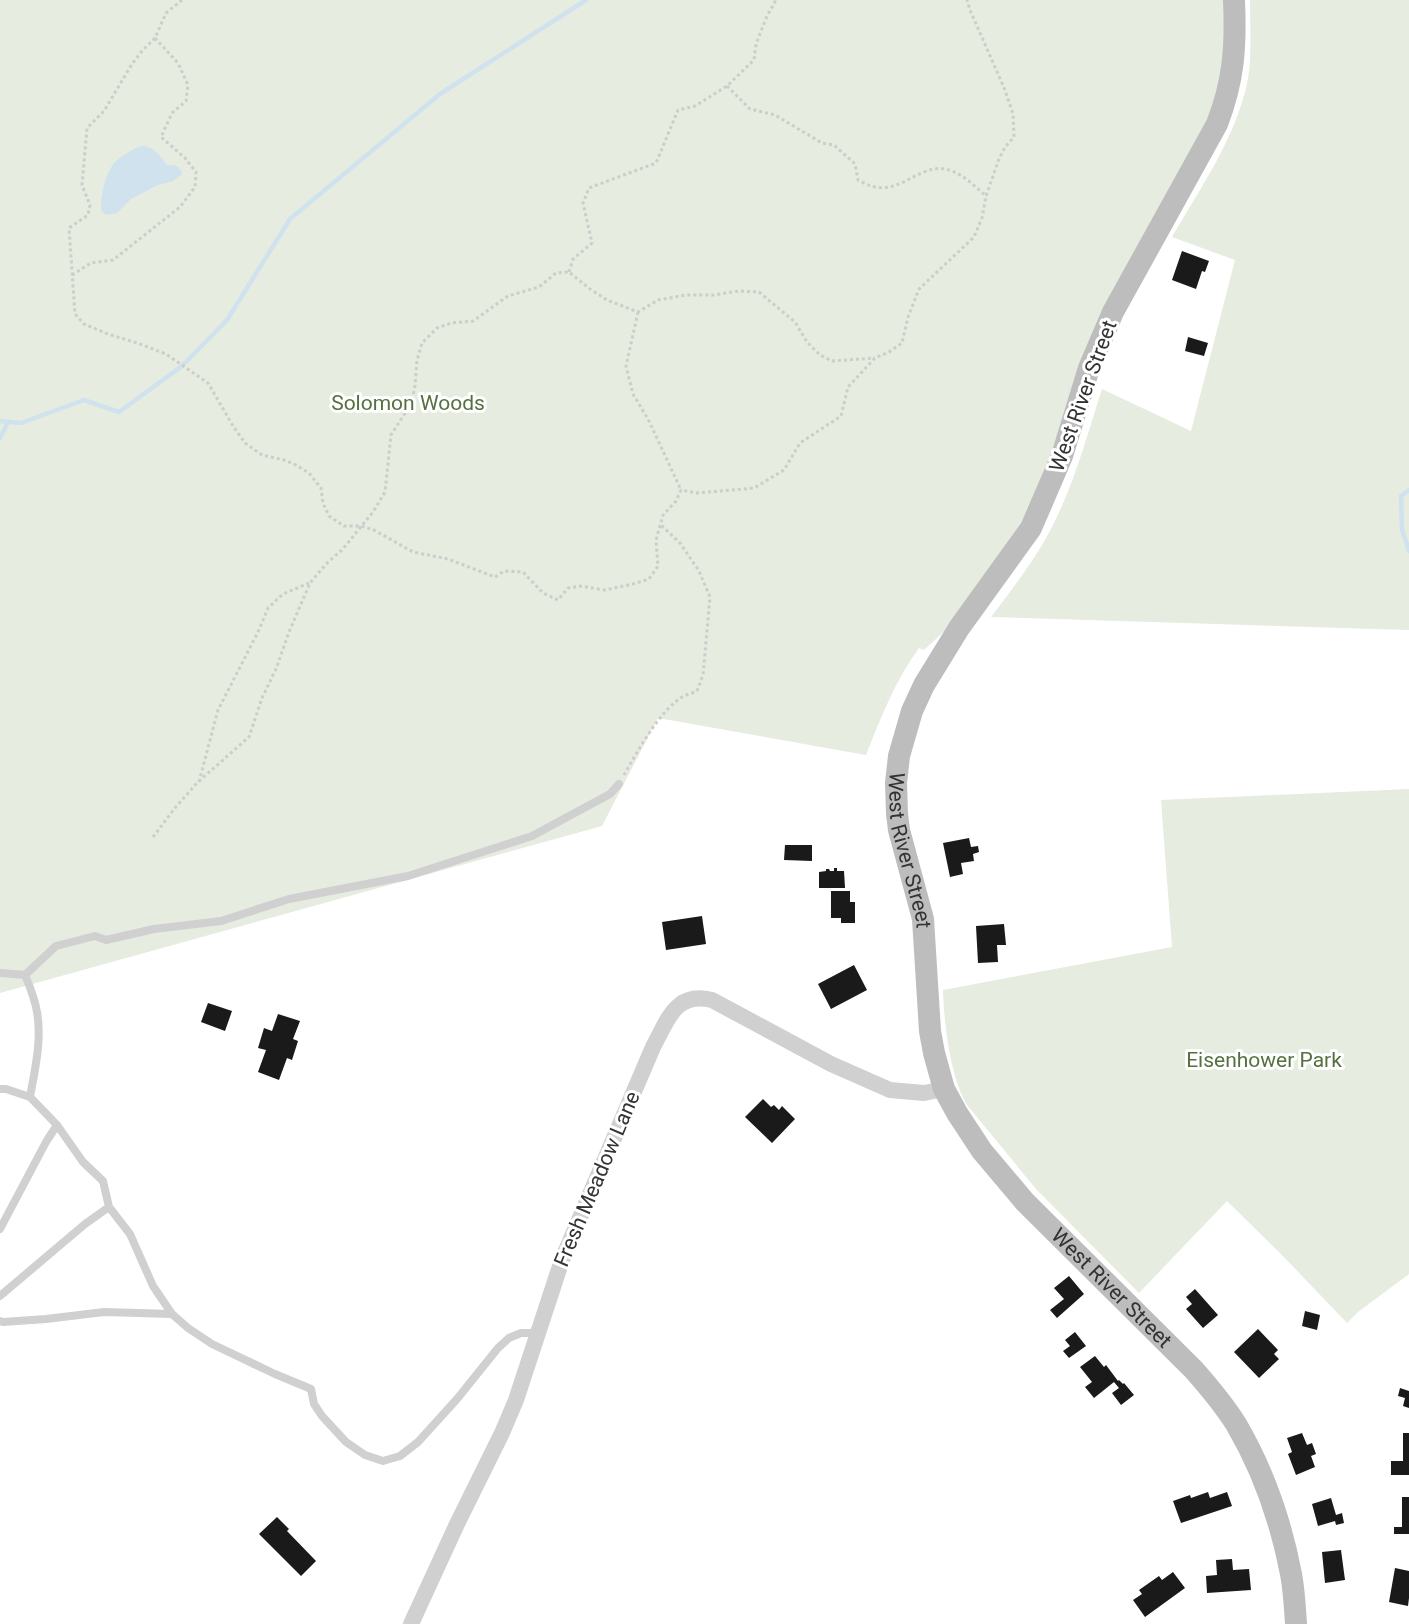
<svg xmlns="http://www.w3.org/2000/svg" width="1409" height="1624" viewBox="0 0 1409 1624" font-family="Roboto,sans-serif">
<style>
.green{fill:#e6ecdf}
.water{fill:#cfe2ee}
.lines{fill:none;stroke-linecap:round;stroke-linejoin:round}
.stream{stroke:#cfe2ee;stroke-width:4.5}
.building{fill:#1a1a1a}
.path{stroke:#cdcdcd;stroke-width:3;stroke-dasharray:3 3;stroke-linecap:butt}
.lane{stroke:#d0d0d0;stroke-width:8}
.street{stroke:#d0d0d0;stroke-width:16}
.secondary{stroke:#bdbdbd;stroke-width:22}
.labels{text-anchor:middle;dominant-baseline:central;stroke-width:6;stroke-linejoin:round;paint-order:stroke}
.street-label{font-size:21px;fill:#333;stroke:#fff}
.park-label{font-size:21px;fill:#56703f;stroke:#fff}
</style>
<rect width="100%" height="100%" fill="#fff"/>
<path class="green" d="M0 0H1227L1228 26 1213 117 1037 499 952 624 924 650 919 648C895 681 881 717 866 755L658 718 602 826 0 993Z
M1250 0H1409V630L991 617C1017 583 1044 548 1061 508 1078 470 1089 429 1102 389L1191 431 1235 260 1172 237C1201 187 1237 136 1248 79 1252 53 1250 26 1250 0Z
M1409 789V1274L1358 1312 1347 1323 1281 1254 1227 1201 1139 1293 1036 1189 967 1105C950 1076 944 1023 943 990L1172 947 1161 800Z"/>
<path class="water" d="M141 146C154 146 160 156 167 165 175 165 180 165 182 174L173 181 158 185 131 199 117 213 106 215 101 210C100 196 106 172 115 162 122 155 132 150 141 146Z"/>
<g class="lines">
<path class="stream" d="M0 421 21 423 84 400 119 412 182 366 227 320 290 219 440 94 586 0
M0 438 8 422
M1409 490 1401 496 1402 529 1409 551"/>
</g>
<path class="building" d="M1182 251 1209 261 1205 272 1202 271 1196 289 1172 280Z
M1188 337 1208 343 1204 356 1185 351Z
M969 838 971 847 978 846 979 852 973 854 974 861 961 863 963 874 950 877 943 843Z
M785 845H812V861L784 860Z
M834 868H837V871H844L845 888H819V872L826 871V869H829L830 871H834Z
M831 891H850V902H855V923H841V918H831Z
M702 916 706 944 666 950 662 922Z
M1004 924 1006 945H997L998 962 978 963 976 926Z
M854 965 867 990 831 1009 818 984Z
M208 1003 232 1011 225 1031 201 1022Z
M278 1014 300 1021 293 1039 298 1041 292 1060 287 1058 279 1080 258 1072 266 1050 258 1048 264 1028 272 1031Z
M763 1099 771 1107 774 1105 779 1110 782 1106 795 1119 772 1143 745 1117Z
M1069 1276 1084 1294 1057 1318 1050 1310 1064 1299 1054 1288Z
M1195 1289 1218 1315 1203 1328 1186 1309 1192 1304 1186 1297Z
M1305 1311 1320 1315 1317 1330 1302 1326Z
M1258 1329 1278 1350 1274 1354 1279 1359 1259 1378 1234 1352Z
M1075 1332 1086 1346 1069 1358 1063 1351 1070 1346 1065 1340Z
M1095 1356 1104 1367 1106 1365 1118 1381 1119 1380 1123 1384 1124 1383 1134 1395 1121 1405 1112 1393 1119 1388 1114 1382 1094 1398 1085 1387 1092 1382 1080 1367Z
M1400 1388 1409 1391V1408L1403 1406 1405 1398 1398 1396Z
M1302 1433 1307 1445 1312 1443 1316 1454 1311 1456 1315 1467 1296 1475 1288 1454 1292 1452 1287 1438Z
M1403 1433H1409V1475H1391V1461H1403Z
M1208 1492 1210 1498 1227 1492 1232 1506 1181 1523 1173 1501 1190 1495 1191 1498Z
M1402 1497H1409V1534H1394V1527H1402Z
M1331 1498 1336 1515 1342 1513 1344 1523 1336 1525 1335 1521 1318 1526 1312 1504Z
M277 1517 289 1529 287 1531 316 1561 301 1576 259 1534Z
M1341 1550 1345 1580 1325 1583 1322 1552Z
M1232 1559 1233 1570 1249 1569 1251 1590 1207 1593 1206 1576 1217 1575 1216 1560Z
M1395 1568 1409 1571V1598L1408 1606 1389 1602Z
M1173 1572 1185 1588 1145 1617 1133 1600 1142 1594 1139 1590 1159 1576 1162 1580Z"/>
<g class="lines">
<path class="path" d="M182 0 166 13 155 38 142 51 132 64 104 111 87 128 82 185 90 205 88 215 69 228 75 314 84 324 108 334 137 343 166 354 208 383 233 426 245 443 262 455 284 460 296 465 309 473 321 488 323 503 329 516 344 526H361L374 530 413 552 448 559 495 577 504 571 523 572 543 593 558 600 568 588 580 586 605 590 633 584 649 579 658 566 656 540 663 515 676 501 681 490 697 493 754 488 784 470 800 443 841 416 848 387 875 358 889 352 902 343 908 317 919 289 974 237 982 218 986 196 999 159 1005 147 1014 137 1013 114 1005 90 970 10 967 0
M727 86 750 109 775 115 822 143 834 145 855 164 858 180C862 182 867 185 871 186 902 196 922 159 952 171 965 176 976 187 986 196
M569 272 573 259 592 243 583 203 589 188 656 163 678 110 695 106 727 86 754 60 756 44 767 16 776 0
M72 275 91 263 113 260 180 207 195 187 196 172 185 158 161 137 172 113 186 101 188 85 178 63 155 38
M638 312 626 366 633 394 649 421 681 490
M624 775C637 752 661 708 684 696 688 694 693 693 697 691L703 675 710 597 699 571 680 543 661 525
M199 782 218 710 258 632 268 608 283 594 309 583
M153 837 175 808 198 782 249 737 262 698 276 669 289 632 310 583 327 563 342 550 373 512 385 492 391 435 411 404 415 386 417 360 422 343 437 328 451 323 473 321 508 296 539 287 556 273 569 272 590 289 607 300 638 312 658 300 686 295H714L739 291 759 292 795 322 807 342 820 355 832 361 875 358"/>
<path class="lane" d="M0 973 25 975 56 946 95 936 106 940 154 929 221 921 289 899 408 876 532 836 610 794 619 784
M25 975C30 987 35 999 37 1012 42 1040 35 1069 30 1097
M0 1089H6L30 1097 57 1125 83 1162 103 1181 109 1207 130 1234 153 1286 172 1314 188 1328 212 1344 275 1374 311 1389 314 1404 322 1416 346 1442 365 1455 383 1461 400 1456 418 1442 457 1399 498 1348 509 1338 521 1333H538
M0 1229 46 1142 57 1125
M0 1296 85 1224 109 1207
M0 1321 3 1322 46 1319 104 1312 172 1314"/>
<path class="street" d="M411 1624 457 1524 502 1433 516 1400 562 1260 653 1047C668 1020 675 991 712 1000L831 1064 890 1090 924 1093 944 1089"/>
<path class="secondary" id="s1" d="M1234 0C1236 46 1234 80 1217 124L1113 312 1089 368 1062 456 1031 528 959 628 924 685 912 711 899 756 896 783 897 814 899 830 923 919 930 1031 934 1053 944 1089 957 1113 982 1151 1025 1202 1194 1370C1209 1387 1224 1405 1236 1424 1263 1470 1281 1522 1291 1574 1294 1590 1295 1607 1296 1624"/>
</g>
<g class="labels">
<g class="street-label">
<text transform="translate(1083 396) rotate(-70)">West River Street</text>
<text stroke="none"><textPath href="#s1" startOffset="934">West River Street</textPath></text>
<text transform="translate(597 1179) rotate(-67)">Fresh Meadow Lane</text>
<text stroke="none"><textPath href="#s1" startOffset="1438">West River Street</textPath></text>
</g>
<g class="park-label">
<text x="408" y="403">Solomon Woods</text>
<text x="1264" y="1060">Eisenhower Park</text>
</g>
</g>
</svg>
